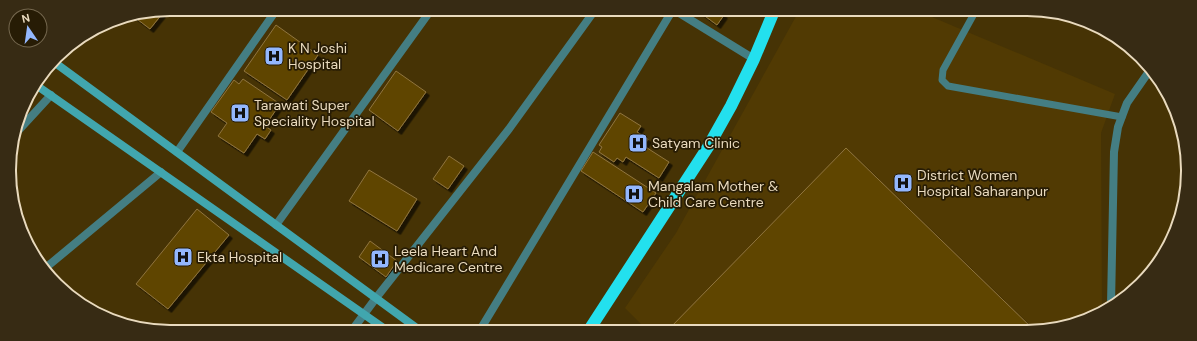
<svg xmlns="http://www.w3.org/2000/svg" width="1197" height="341" viewBox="0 0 1197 341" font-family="'DM Sans',sans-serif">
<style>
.built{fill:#513a03}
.building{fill:#5e4404;stroke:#90753d;filter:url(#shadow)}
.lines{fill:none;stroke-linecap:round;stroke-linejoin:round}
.lane{stroke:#447e83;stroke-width:7}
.street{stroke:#447e83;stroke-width:8}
.secondary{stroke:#41a6ae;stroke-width:8}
.highway{stroke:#23e0ee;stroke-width:12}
.labels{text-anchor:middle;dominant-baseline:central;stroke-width:3.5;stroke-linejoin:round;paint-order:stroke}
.poi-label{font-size:14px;fill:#e9dabe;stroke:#271c05;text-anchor:start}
.rim{fill:none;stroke:#e9dabe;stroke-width:2}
</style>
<defs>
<filter id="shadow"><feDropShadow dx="3.5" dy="3.5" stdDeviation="0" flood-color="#0009"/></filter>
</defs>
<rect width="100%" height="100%" fill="#463305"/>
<path class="built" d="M799 11 920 12 1115 94 1101 133 1102 311 1089 320 1047 331 647 330 625 308 676 233Z"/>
<path class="building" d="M158 11 162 14 150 29 133 16Z
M698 11H721L720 12 724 15 717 25Z
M276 25 318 55 287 100 244 71Z
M396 71 426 92 398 131 369 110Z
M243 79 280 104 265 126 271 130 265 139 257 134 244 153 218 136 227 123 211 112 234 80 239 84Z
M620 113 641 126 637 132 648 139 644 146 669 162 659 178 626 157 623 162 617 158 614 162 599 152 602 147 599 145Z
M846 148 1035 331 668 330Z
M593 152 656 193 643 212 581 171Z
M449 156 464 166 448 189 433 179Z
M369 170 417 199 397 231 349 201Z
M197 209 229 235 168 309 136 284Z
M370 241 397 261 386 277 359 257Z"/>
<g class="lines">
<path class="lane" d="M975 12 943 70 942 80 948 86 1122 117"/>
<path class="street" d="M676 11 754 59
M17 132 51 95
M177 152 277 9
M276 225 431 10
M43 270 161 172
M1111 305 1114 152 1118 127 1127 103 1150 70
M353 329 376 298 509 129 595 10
M480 330 672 11"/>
<path class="secondary" d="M54 62 418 329
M36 85 385 329"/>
<path class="highway" d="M589 330 708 147 731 106 754 59 774 11"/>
</g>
<defs>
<g id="hospital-square" transform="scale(1)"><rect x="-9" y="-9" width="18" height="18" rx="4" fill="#93b7fd" stroke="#271c05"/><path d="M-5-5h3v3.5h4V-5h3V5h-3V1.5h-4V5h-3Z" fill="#111"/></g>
</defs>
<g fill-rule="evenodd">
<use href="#hospital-square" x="274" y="56"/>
<use href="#hospital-square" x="240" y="113"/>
<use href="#hospital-square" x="638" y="143"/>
<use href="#hospital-square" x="903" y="183"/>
<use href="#hospital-square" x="634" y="194"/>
<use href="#hospital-square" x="183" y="257"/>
<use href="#hospital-square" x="380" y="259"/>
</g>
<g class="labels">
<g class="poi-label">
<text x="288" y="48">K N Joshi<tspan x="288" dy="16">Hospital</tspan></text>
<text x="254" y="105">Tarawati Super<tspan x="254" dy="16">Speciality Hospital</tspan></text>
<text x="652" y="143">Satyam Clinic</text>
<text x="917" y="175">District Women<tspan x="917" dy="16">Hospital Saharanpur</tspan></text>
<text x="648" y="186">Mangalam Mother &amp;<tspan x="648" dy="16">Child Care Centre</tspan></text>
<text x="394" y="251">Leela Heart And<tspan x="394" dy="16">Medicare Centre</tspan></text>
<text x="197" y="257">Ekta Hospital</text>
</g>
</g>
<path d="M0 0H1197V341H0ZM170 16H1027A154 154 0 0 1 1181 170V171A154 154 0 0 1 1027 325H170A154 154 0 0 1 16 171V170A154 154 0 0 1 170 16Z" fill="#372b14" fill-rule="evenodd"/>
<path class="rim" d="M170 16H1027A154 154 0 0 1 1181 170V171A154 154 0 0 1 1027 325H170A154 154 0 0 1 16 171V170A154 154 0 0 1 170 16Z"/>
<g transform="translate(28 28) rotate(347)"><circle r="19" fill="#271c05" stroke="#75684f"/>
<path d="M0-3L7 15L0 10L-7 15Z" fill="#93b7fd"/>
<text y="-6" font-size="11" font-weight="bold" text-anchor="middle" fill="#e9dabe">N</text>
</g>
</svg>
